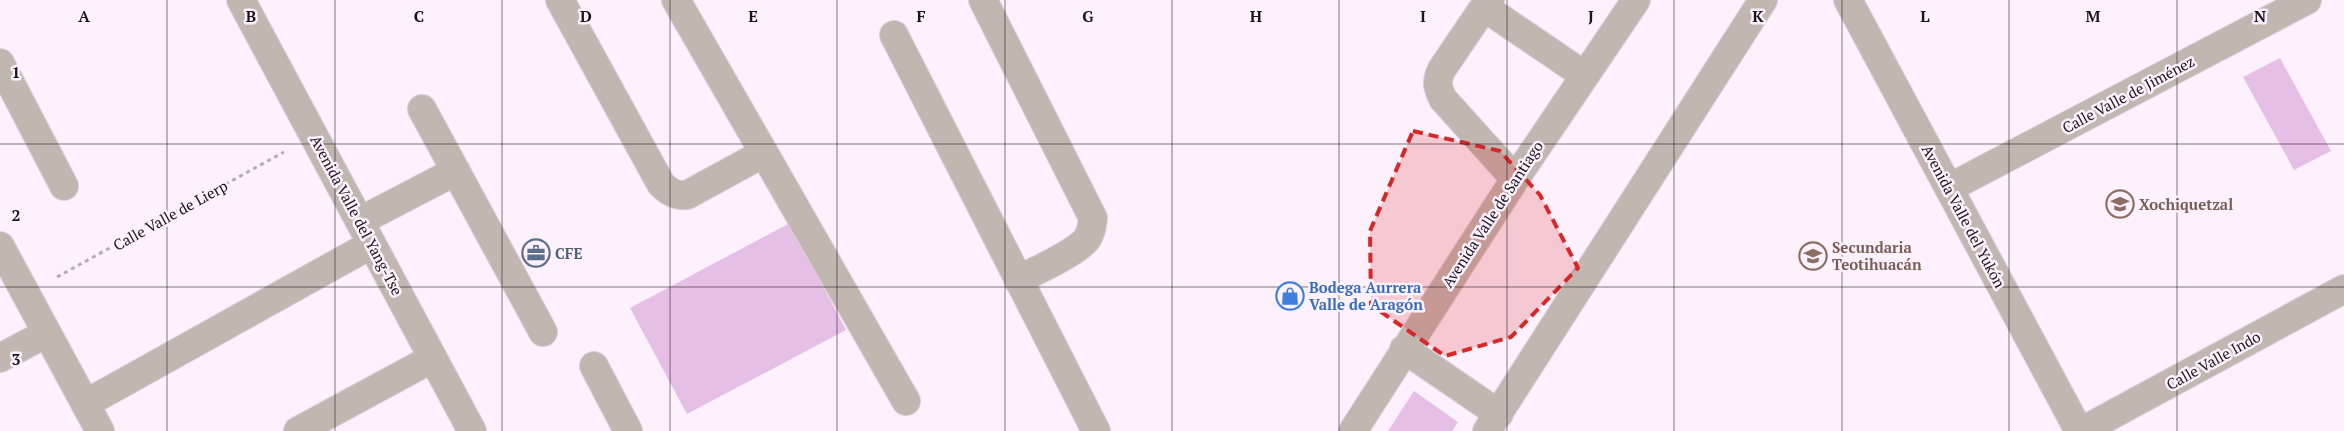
<svg xmlns="http://www.w3.org/2000/svg" width="2344" height="431" viewBox="0 0 2344 431" font-family="'PT Serif',serif">
<style>
.green{fill:#e6bfe7}
.lines{fill:none;stroke-linecap:round;stroke-linejoin:round}
.minor-casing{stroke:#d9ced9;stroke-width:30}
.path{stroke:#b6acb6;stroke-width:3;stroke-dasharray:4 4;stroke-linecap:butt}
.minor{stroke:#c2b6b0;stroke-width:28}
.marked{fill:#d62828;fill-opacity:0.2;stroke:#d62828;stroke-width:4;stroke-dasharray:10 6;stroke-linejoin:round}
.grid{fill:none;stroke:#1b141b;stroke-width:1;stroke-opacity:0.55}
.labels{text-anchor:middle;dominant-baseline:central;stroke-width:5;stroke-linejoin:round;paint-order:stroke}
.street-label{font-size:15px;fill:#1b141b;stroke:#fdf1fd}
.education-label{font-size:15px;font-weight:bold;fill:#785e54;stroke:#fdf1fd;text-anchor:start}
.service-label{font-size:15px;font-weight:bold;fill:#4e5e75;stroke:#fdf1fd;text-anchor:start}
.shop-label{font-size:15px;font-weight:bold;fill:#366cbe;stroke:#fdf1fd;text-anchor:start}
.grid-label{font-size:16px;text-anchor:middle;font-weight:bold;fill:#1b141b;stroke:#fdf1fd;stroke-width:5;stroke-linejoin:round;paint-order:stroke}
</style>
<rect width="100%" height="100%" fill="#fdf1fd"/>
<path class="green" d="M2280 58 2331 151 2294 170 2243 77Z
M790 223 846 330 687 414 630 308Z
M1414 391 1458 422 1452 431H1388Z"/>
<g class="lines">
<g class="minor-casing">
<path id="minor" d="M241 0 472 431
M560 0 661 184C669 192 676 196 687 195L764 153 676 0
M983 0 1093 218C1092 226 1091 234 1086 240 1074 254 1035 271 1018 280
M1490 0 1484 7 1584 75
M1848 0 2079 431
M1484 7 1442 69C1436 81 1437 87 1443 99L1515 179
M894 35 1096 431
M0 63 64 186
M422 109 543 332
M764 153 906 401
M1949 188 2307 0
M360 221 456 171
M0 246 100 431
M1404 349 1499 414
M0 358 47 333
M594 366 628 431
M85 404 372 244
M298 431 433 358
M1353 431 1515 179 1636 0
M1487 431 1763 0
M2082 431 2344 289"/>
</g>
<path class="path" d="M57 277 284 152"/>
<use href="#minor" class="minor"/>
</g>
<path class="marked" d="M1413 131 1500 151 1540 195 1578 268 1511 337 1445 356 1371 305 1370 231Z"/>
<path class="grid" d="M167 0V431M335 0V431M502 0V431M670 0V431M837 0V431M1005 0V431M1172 0V431M1339 0V431M1507 0V431M1674 0V431M1842 0V431M2009 0V431M2177 0V431M0 144H2344M0 287H2344"/>
<defs>
<g id="school-ring" transform="scale(1.4375)"><circle r="9.5" fill="#fdf1fd" stroke="#8d6e63" stroke-width="1.5"/><path d="M0-5L7-2L0 1L-7-2ZM-4 1L0 2.5L4 1V4Q0 6-4 4Z" fill="#8d6e63"/></g>
<g id="office-ring" transform="scale(1.4375)"><circle r="9.5" fill="#fdf1fd" stroke="#5c6f8a" stroke-width="1.5"/><path d="M-6-3h4V-5.5h4V-3h4V5H-6ZM-1-4.5V-3h2v-1.5ZM-6 0V1H6V0Z" fill="#5c6f8a"/></g>
<g id="shop-ring" transform="scale(1.4375)"><circle r="9.5" fill="#fdf1fd" stroke="#3f7fe0" stroke-width="1.5"/><path d="M-5-2.5h2.3a2.7 3.5 0 0 1 5.4 0H5L5.5 6h-11ZM-1.5-2.5h3a1.5 2.3 0 0 0-3 0Z" fill="#3f7fe0"/></g>
</defs>
<g fill-rule="evenodd">
<use href="#school-ring" x="2120" y="204"/>
<use href="#office-ring" x="536" y="253"/>
<use href="#school-ring" x="1813" y="256"/>
<use href="#shop-ring" x="1290" y="296"/>
</g>
<g class="labels">
<g class="street-label">
<text transform="translate(2128 94) rotate(-28)">Calle Valle de Jiménez</text>
<text transform="translate(1492 214) rotate(-57)">Avenida Valle de Santiago</text>
<text transform="translate(170 215) rotate(-29)">Calle Valle de Lierp</text>
<text transform="translate(357 215) rotate(62)">Avenida Valle del Yang-Tse</text>
<text transform="translate(1964 216) rotate(62)">Avenida Valle del Yukón</text>
<text transform="translate(2213 360) rotate(-29)">Calle Valle Indo</text>
</g>
<g class="education-label">
<text x="2139" y="204">Xochiquetzal</text>
<text x="1832" y="247">Secundaria<tspan x="1832" dy="17">Teotihuacán</tspan></text>
</g>
<g class="service-label">
<text x="555" y="253">CFE</text>
</g>
<g class="shop-label">
<text x="1309" y="287">Bodega Aurrera<tspan x="1309" dy="17">Valle de Aragón</tspan></text>
</g>
</g>
<g class="grid-label">
<text x="84" y="22">A</text>
<text x="251" y="22">B</text>
<text x="419" y="22">C</text>
<text x="586" y="22">D</text>
<text x="753" y="22">E</text>
<text x="921" y="22">F</text>
<text x="1088" y="22">G</text>
<text x="1256" y="22">H</text>
<text x="1423" y="22">I</text>
<text x="1591" y="22">J</text>
<text x="1758" y="22">K</text>
<text x="1925" y="22">L</text>
<text x="2093" y="22">M</text>
<text x="2260" y="22">N</text>
<text x="16" y="78">1</text>
<text x="16" y="221">2</text>
<text x="16" y="365">3</text>
</g>
</svg>
